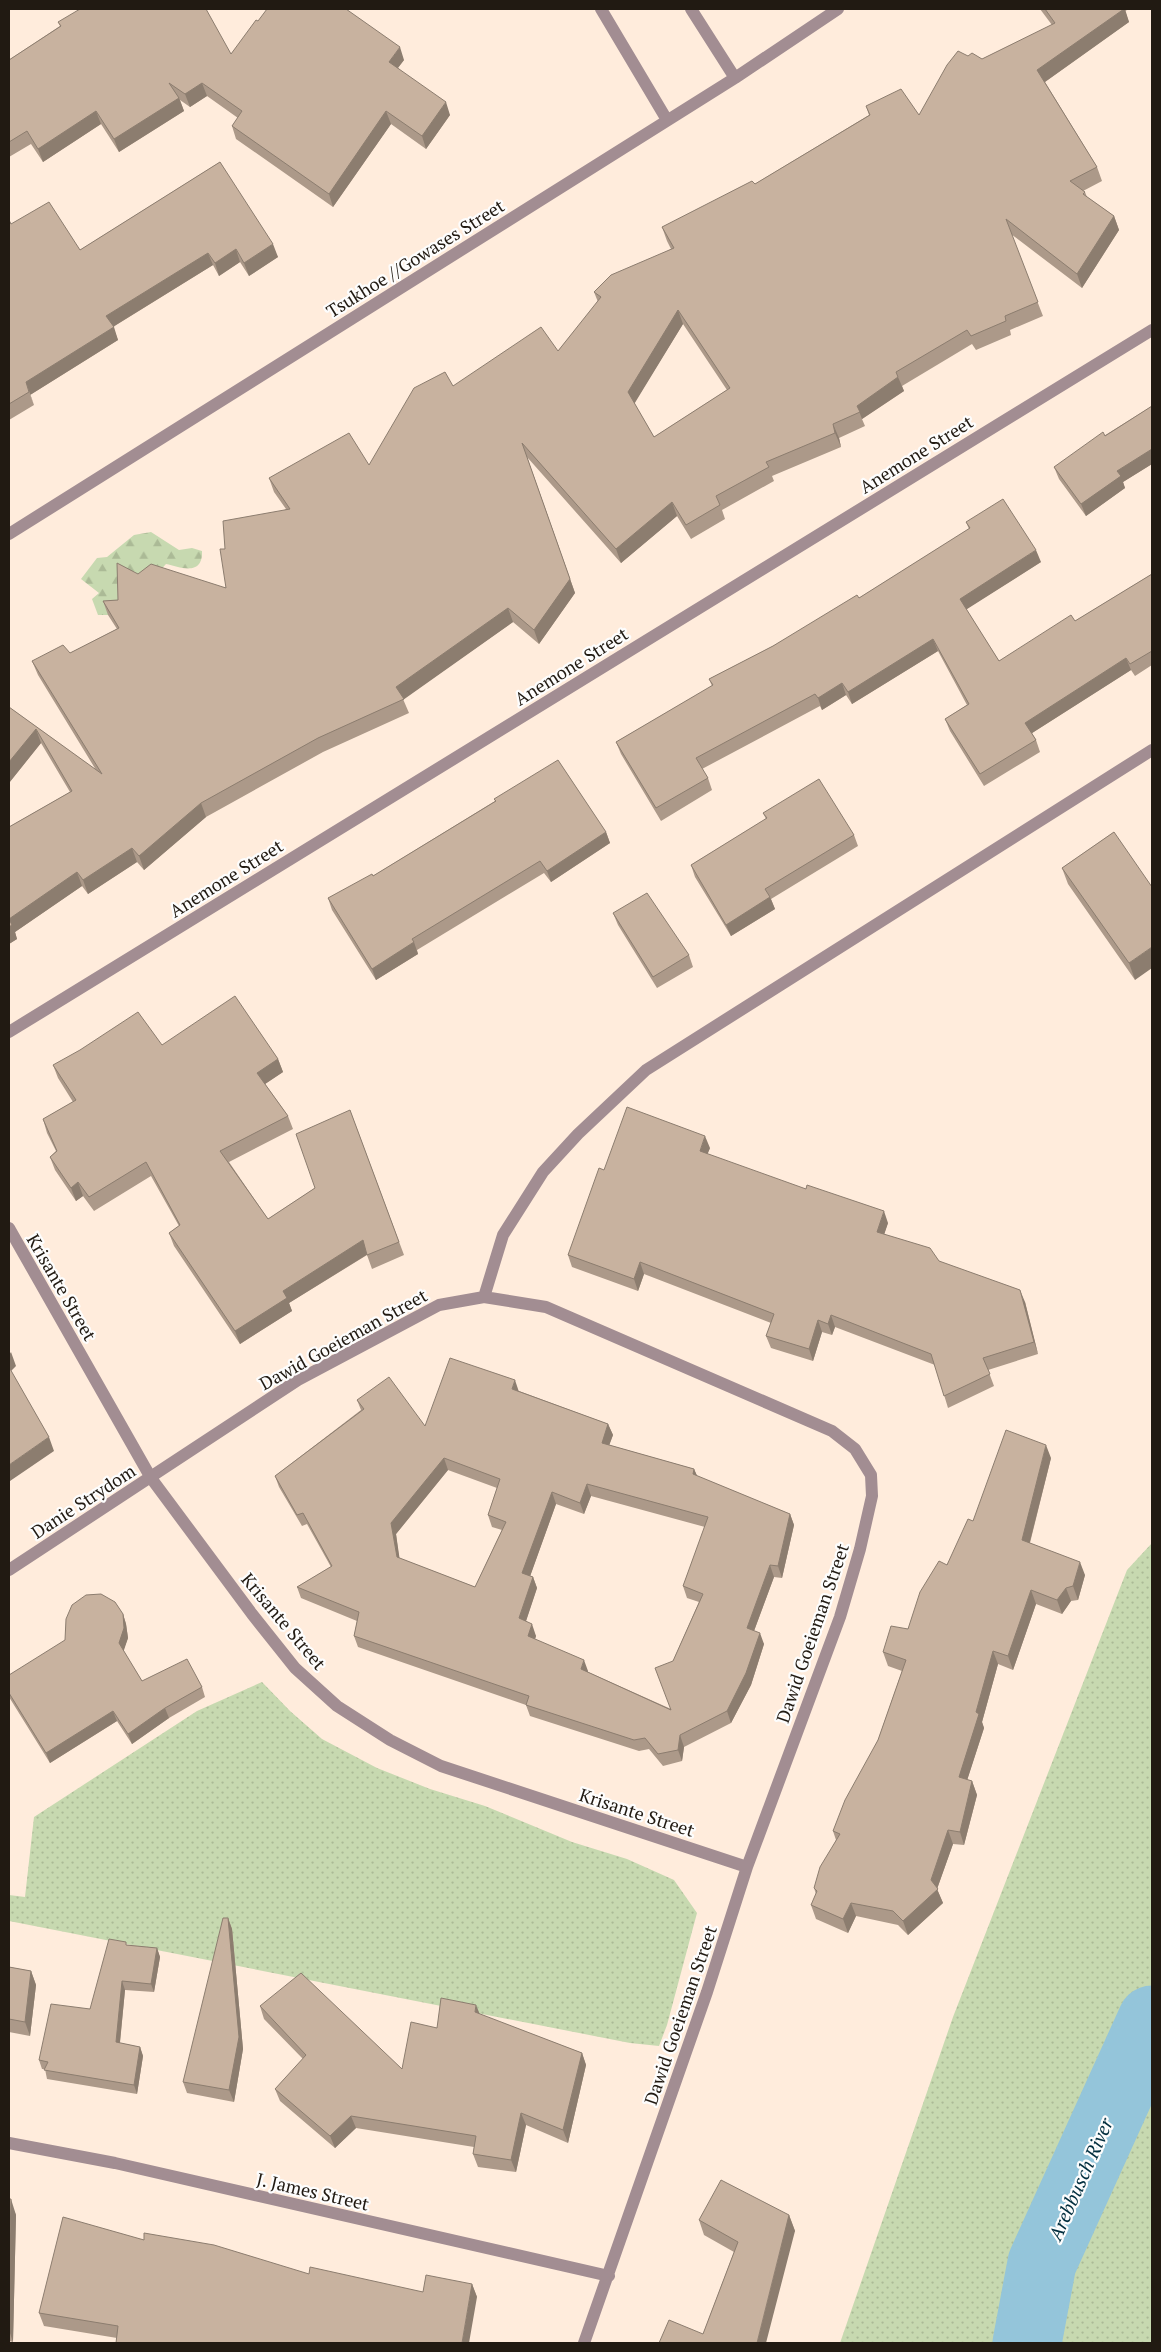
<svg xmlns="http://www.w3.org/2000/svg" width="1161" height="2352" viewBox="0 0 1161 2352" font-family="'PT Serif',serif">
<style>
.grass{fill:url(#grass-dots)}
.forest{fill:url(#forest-firs)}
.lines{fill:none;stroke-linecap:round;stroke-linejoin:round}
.river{stroke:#94c5da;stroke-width:69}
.minor{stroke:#a28d92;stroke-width:12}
.wall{fill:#ac9989;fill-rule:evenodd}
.shaded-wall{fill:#8c7d6f}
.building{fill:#c8b29f;stroke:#8c7d6f;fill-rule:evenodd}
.labels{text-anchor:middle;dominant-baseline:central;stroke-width:4.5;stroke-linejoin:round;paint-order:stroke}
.street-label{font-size:18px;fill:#211a12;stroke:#fdfdfd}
.water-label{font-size:19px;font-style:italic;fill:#022f3f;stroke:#fdfdfd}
</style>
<defs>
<pattern id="grass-dots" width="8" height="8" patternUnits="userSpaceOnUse" patternTransform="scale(1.25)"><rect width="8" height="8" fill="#c7d9b0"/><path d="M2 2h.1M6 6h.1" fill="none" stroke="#abba96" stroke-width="1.8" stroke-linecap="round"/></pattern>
<pattern id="forest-firs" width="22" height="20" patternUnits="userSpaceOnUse" patternTransform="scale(1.25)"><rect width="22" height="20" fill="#c7d9b0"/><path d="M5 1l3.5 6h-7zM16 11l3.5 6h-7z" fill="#abba96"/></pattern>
</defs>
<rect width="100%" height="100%" fill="#ffecdc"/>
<path class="grass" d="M1152 1543V2343H840L953 2017 1127 1570Z
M262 1682 290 1711 322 1739 377 1768 430 1789 485 1806 572 1842 627 1859 674 1880 697 1913 667 2025 659 2046 630 2043 9 1921V1895L25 1897 34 1817 197 1711Z"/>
<path class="forest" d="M151 532 179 550 192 548 202 551C203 577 180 567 166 564L146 586 115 615H98L92 599 99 593 81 579 97 558 107 557 134 535Z"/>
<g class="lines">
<path class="river" d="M1027 2343 1042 2263 1152 2020"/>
<path class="minor" d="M601 9 667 120
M691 9 735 78
M9 534 735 78 838 9
M9 1032 1152 330
M9 1228 151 1478 252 1614 295 1668 337 1706 390 1740 441 1766 747 1867
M484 1297 503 1235 543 1172 578 1134 646 1070 1152 750
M9 1570 298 1380 439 1305 484 1297 546 1307 832 1431 855 1449 871 1475 872 1496 860 1549 840 1617 747 1867 707 1992 584 2343
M9 2143 115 2163 609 2276"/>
</g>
<path class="wall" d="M1040 9H1129L1125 11 1129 22 1045 82 1097 167 1102 181 1083 191 1085 192 1087 197 1114 216 1119 230 1082 288 1011 234 1043 316 1010 330 1011 335 976 350 972 344 902 386 904 391 862 419 865 426 839 438 841 447 772 476 774 481 722 510 725 519 691 539 677 516 621 563 527 457 575 593 539 644 513 622 403 699 409 713 323 752 206 817 144 870 137 862 88 894 82 886 15 932 17 939 9 944V827L70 792 41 743 9 783V707L96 770 38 675 32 661 70 653 117 629 108 615 103 601 118 600 138 574 226 588 225 549 286 509 274 492 269 478 369 465 453 386 558 351 598 302 594 292 671 249 667 241 662 227 755 184 869 115 866 106 919 115 968 56 982 59 1052 25ZM683 324 727 390 654 437 634 403Z
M258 21 404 60 398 68 450 115 426 149 391 124 333 207 236 139 232 126 238 118 207 96 190 107 180 100 184 111 119 152 101 124 43 162 31 144 9 157V60L60 26 58 22 231 54Z
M220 162 278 257 249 276 240 262 219 276 213 265 113 327 118 340 30 395 34 405 9 420V220L11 224 80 250Z
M1152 406V464L1123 482 1125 488 1086 516 1059 479 1054 467Z
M966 522 1041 562 966 609 999 661 1075 621 1152 574V665L1135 676 1131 670 1032 733 1036 740 1040 752 984 786 950 731 945 719 967 705 938 651 852 704 846 695 822 710 820 706 702 769 708 778 712 790 661 821 621 754 616 742 712 686 709 679 773 646 859 598 969 529Z
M494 799 606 832 610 843 551 882 544 873 417 950 418 954 376 980 332 910 328 898 373 876 495 801Z
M763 813 854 835 858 846 771 899 775 909 731 936 695 877 691 865 766 819Z
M1114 832 1135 980 1068 884 1062 868Z
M613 913 689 955 693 967 657 988 618 925Z
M162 1045 278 1059 283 1072 265 1084 288 1116 293 1129 229 1162 268 1219 315 1188 350 1110 404 1255 372 1269 367 1255 289 1303 292 1311 240 1344 174 1246 169 1233 179 1226 151 1176 94 1211 83 1196 76 1201 55 1170 50 1157 56 1151 47 1133 43 1119 73 1102 58 1078 53 1065Z
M710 1148 707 1154 888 1223 884 1234 939 1261 1025 1302 1038 1354 988 1370 994 1386 948 1408 935 1365 835 1327 832 1335 822 1332 813 1361 771 1348 766 1336 771 1323 644 1274 638 1291 572 1267 568 1255 604 1170Z
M519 1391 608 1424 613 1435 609 1445 694 1469 697 1476 790 1514 794 1525 782 1578 774 1577 754 1631 764 1644 751 1685 731 1723 684 1747 682 1761 663 1766 649 1749 639 1751 530 1716 526 1705 358 1647 354 1636 357 1621 301 1598 297 1587 331 1567 307 1524 302 1526 279 1487 275 1476 361 1410 357 1400 425 1426ZM448 1470 497 1488 488 1515 492 1527 502 1530 475 1587 399 1558 396 1534ZM591 1496 705 1527 683 1586 687 1598 699 1602 673 1661 671 1709 588 1672V1671L535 1639 536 1636 526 1621 537 1588 533 1577 530 1576 556 1504 584 1514Z
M1051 1458 1030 1543 1085 1575 1078 1600 1071 1601 1062 1614 1036 1604 1013 1670 998 1664 982 1722 984 1728 967 1780 972 1781 977 1795 964 1845 953 1844 937 1889 943 1903 908 1935 898 1925 856 1916 848 1933 816 1919 811 1905 816 1894 814 1888 836 1840 833 1831 878 1740 902 1671 888 1666 883 1652 908 1629 973 1521Z
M123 1614 126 1624 128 1638 123 1651 142 1681 202 1687 205 1697 169 1718 132 1744 117 1721 50 1763 9 1697V1675Z
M228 1918 232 1929 243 2049 234 2102 187 2093 183 2082Z
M127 1945 157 1948 160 1957 154 1992 125 1990 120 2043 140 2047 143 2056 137 2094 47 2079 45 2069H42L39 2060 90 2009Z
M9 1967 31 1971 36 1985 30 2036 9 2032Z
M260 2006 402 2069 437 2028 479 2014 582 2053 586 2065 568 2143 526 2125 516 2172 478 2167 473 2154 474 2147 356 2128 335 2148 280 2101 275 2089 303 2059 264 2019Z
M9 2199 16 2215 13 2342 9 2341Z
M789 2215 795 2231 703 2334 734 2252 704 2235 699 2220Z
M144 2240 309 2274 423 2292 472 2284 477 2297 117 2338 44 2326 39 2313Z"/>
<path class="shaded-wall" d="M1124 9H1125L1129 22 1042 84 1037 70Z
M400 47 404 60 393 74 389 62Z
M202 83 207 96 190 107 185 94Z
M179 98 184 111 119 152 114 139Z
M446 102 450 115 426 149 422 136Z
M96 111 101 124 43 162 38 149Z
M386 111 391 124 333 207 329 194Z
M1114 216 1119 230 1082 288 1077 274Z
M273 244 278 257 249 276 244 263Z
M236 249 240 262 219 276 215 263Z
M208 253 213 265 111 328 106 316Z
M678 310 683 324 633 406 628 392Z
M114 327 118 340 30 395 34 405 26 382Z
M898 377 904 391 862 419 857 406Z
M833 424 839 438 841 447 835 433Z
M522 443 575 593 539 644 534 630Z
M1152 449V464L1123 482 1125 488 1086 516 1081 504 1117 471Z
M672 502 677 516 621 563 616 549Z
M1036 550 1041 562 964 611 960 599Z
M508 608 513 622 403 700 396 687Z
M933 639 938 651 852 704 848 692Z
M1126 658 1131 670 1029 735 1025 723Z
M842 683 846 695 822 710 818 698Z
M36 729 41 743 9 783V762Z
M201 803 206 817 144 870 139 856Z
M606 832 610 843 551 882 547 871Z
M132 848 137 862 88 894 83 880Z
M77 872 82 886 15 932 17 939 9 944V919Z
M770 897 775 909 731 936 726 925Z
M414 942 418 954 376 980 372 969Z
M1152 947V968L1135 980 1129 963Z
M278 1059 283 1072 262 1086 257 1073Z
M705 1136 710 1148 704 1163 700 1151Z
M78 1182 83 1196 76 1201 71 1188Z
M884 1211 888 1223 881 1244 877 1232Z
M363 1240 368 1254 289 1303 292 1311 240 1344 235 1331 283 1291Z
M640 1262 644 1274 638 1291 634 1279Z
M1020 1290 1025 1302 1038 1354 1034 1342Z
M831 1315 835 1327 832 1335 828 1324Z
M818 1320 822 1332 813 1361 809 1349Z
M11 1352 16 1366 9 1373V1355Z
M515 1380 519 1392 512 1389Z
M608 1424 613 1435 606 1454 602 1443Z
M49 1437 54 1451 10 1481 9 1479V1465Z
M1046 1445 1051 1458 1027 1553 1022 1540Z
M444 1458 448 1470 396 1534 401 1568 397 1557 391 1523Z
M694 1469 699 1480 693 1474Z
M587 1484 591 1496 584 1514 580 1503Z
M552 1492 556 1504 527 1585 522 1573Z
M790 1514 794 1525 782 1578 778 1566Z
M1080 1562 1085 1575 1078 1600 1073 1586Z
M770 1565 774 1577 751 1639 747 1628Z
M533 1577 537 1588 523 1630 519 1618Z
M1066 1588 1071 1601 1062 1614 1057 1600Z
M1031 1590 1036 1604 1013 1670 1008 1656Z
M123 1614 126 1624 128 1638 123 1653 119 1643Z
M532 1624 536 1636 532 1648 528 1636Z
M760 1633 764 1644 751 1685 731 1723 727 1711Z
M993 1651 998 1664 982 1722 984 1728 964 1790 959 1777 976 1712Z
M584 1660 588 1671 586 1681 581 1669Z
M165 1708 169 1718 132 1744 128 1734Z
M113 1711 117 1721 50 1763 46 1753Z
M680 1735 684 1747 682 1761 678 1750Z
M972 1781 977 1795 964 1845 960 1832Z
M948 1830 953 1844 937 1889 943 1903 908 1935 903 1921 931 1880Z
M851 1903 856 1916 848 1933 843 1919Z
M228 1918 232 1929 243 2049 234 2102 229 2090Z
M157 1948 160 1957 154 1992 151 1984Z
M31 1971 36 1985 30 2036 25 2022Z
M122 1981 125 1990 119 2051 116 2042Z
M476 2005 481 2017 475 2012Z
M140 2047 143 2056 137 2094 134 2085Z
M582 2053 586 2065 568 2143 563 2130Z
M521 2113 526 2125 516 2172 511 2160Z
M351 2116 356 2128 335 2148 330 2136Z
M11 2199 16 2215 13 2342 9 2330V2273Z
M789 2215 795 2231 766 2343H757Z
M472 2284 477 2297 469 2343H462Z"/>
<path class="building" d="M80 9H206L231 54 256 20 258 21 267 9H346L400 47 389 62 446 102 422 136 386 111 329 194 232 126 242 111 202 83 185 94 169 83 179 98 114 139 96 111 38 149 27 131 9 142V60L61 26 58 22Z
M1045 9H1124L1037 70 1097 167 1070 181 1085 192 1083 194 1114 216 1077 274 1006 219 1038 302 1005 316 1006 321 971 336 967 330 896 372 898 377 857 406 860 412 833 424 835 433 766 462 769 467 716 496 720 505 686 525 672 502 616 549 522 443 570 579 534 630 508 608 396 687 404 699 318 738 201 803 139 856 132 848 83 880 77 872 9 919 12 925 9 927V827L72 791 36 729 9 762V707L102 774 32 661 63 645 70 653 119 628 103 601 118 600 117 563 138 574 151 564 226 588 220 549H225L223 521 290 509 269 478 349 433 369 465 414 388 445 372 453 386 541 327 558 351 601 297 594 292 611 275 674 248 662 227 752 181 755 184 870 115 866 106 901 89 919 115 947 65 958 51 968 56 972 53 982 59 1055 23ZM678 310 730 388 654 437 628 392Z
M220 162 273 244 244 263 236 249 215 263 208 253 106 316 114 327 26 382 29 392 9 404V220L11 224 49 202 80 250Z
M1152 406V449L1117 471 1121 476 1081 504 1054 467 1103 432 1105 436Z
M1003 499 1036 550 960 599 999 661 1071 615 1075 621 1152 574V651L1130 664 1126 658 1025 723 1036 740 980 774 945 719 969 704 933 639 848 692 842 683 818 698 815 694 696 758 708 778 656 808 616 742 713 685 709 679 773 646 857 595 859 598 970 528 966 522Z
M558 760 606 832 547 871 540 861 412 939 414 942 372 969 328 898 372 874 373 876 496 801 494 799Z
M819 779 854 835 765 889 770 897 726 925 691 865 767 818 763 813Z
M1114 832 1152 887V947L1129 963 1062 868Z
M647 893 689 955 653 977 613 913Z
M235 996 278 1059 257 1073 288 1116 220 1151 268 1219 315 1188 296 1134 350 1110 399 1242 367 1255 363 1240 283 1291 287 1298 235 1331 169 1233 180 1225 146 1162 89 1197 78 1182 71 1188 50 1157 57 1151 43 1119 76 1100 53 1065 80 1050 138 1012 162 1045Z
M627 1107 705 1136 700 1151 806 1189 807 1185 884 1211 877 1232 930 1248 939 1261 1020 1290 1034 1342 983 1358 990 1374 944 1396 931 1354 831 1315 828 1324 818 1320 809 1349 766 1336 774 1314 640 1262 634 1279 568 1255 599 1168 604 1170Z
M450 1358 515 1380 512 1389 608 1424 602 1443 694 1469 693 1474 790 1514 778 1566 770 1565 747 1628 760 1633 746 1673 727 1711 680 1735 678 1750 658 1754 645 1738 634 1740 526 1705 529 1696 354 1636 359 1612 297 1587 332 1566 303 1513 297 1515 275 1476 364 1409 357 1400 389 1377 425 1426ZM444 1458 500 1479 488 1515 506 1522 475 1587 397 1557 391 1523ZM587 1484 708 1517 683 1586 703 1594 673 1661 655 1668 671 1710 581 1669 584 1660 528 1636 532 1624 519 1618 533 1577 522 1573 552 1492 580 1503Z
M9 1367 49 1437 9 1465Z
M1006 1430 1046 1445 1022 1540 1080 1562 1073 1586 1066 1588 1057 1600 1031 1590 1008 1656 993 1651 976 1712 979 1714 959 1777 972 1781 960 1832 948 1830 931 1880 938 1889 903 1921 893 1911 851 1903 843 1919 811 1905 817 1891 814 1888 820 1867 840 1834 833 1831 845 1800 878 1740 906 1660 883 1652 891 1626 908 1629 920 1592 939 1561 947 1565 968 1519 973 1521Z
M101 1594 115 1602 123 1614 124 1628 119 1643 142 1681 187 1659 202 1687 165 1708 128 1734 113 1711 46 1753 9 1693V1675L65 1640 66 1619 72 1605 86 1595Z
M223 1918H228L239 2037 229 2090 183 2082Z
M109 1939 126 1942V1945L157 1948 151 1984 122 1981 116 2042 140 2047 134 2085 44 2070 48 2062 39 2060 51 2004 90 2009Z
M9 1967 31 1971 25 2022 9 2019Z
M301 1973 402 2069 411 2022 437 2028 441 1998 476 2005 475 2012 582 2053 563 2130 521 2113 511 2160 473 2154 476 2136 351 2116 330 2136 275 2089 306 2055 260 2006Z
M721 2180 789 2215 757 2343H659L669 2320 703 2334 738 2242 699 2220Z
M9 2199H11L9 2273Z
M63 2217 144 2240V2233L214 2245 309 2274 310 2267 423 2292 426 2275 472 2284 462 2343H116L118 2326 39 2313Z"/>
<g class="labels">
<g class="street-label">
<text transform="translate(415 258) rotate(-32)">Tsukhoe //Gowases Street</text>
<text transform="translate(916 454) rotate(-32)">Anemone Street</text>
<text transform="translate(571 666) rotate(-32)">Anemone Street</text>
<text transform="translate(226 878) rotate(-32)">Anemone Street</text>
<text transform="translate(62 1287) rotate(60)">Krisante Street</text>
<text transform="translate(343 1339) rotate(-29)">Dawid Goeieman Street</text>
<text transform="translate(83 1501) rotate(-33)">Danie Strydom</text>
<text transform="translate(284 1621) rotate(50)">Krisante Street</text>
<text transform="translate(812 1633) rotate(-71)">Dawid Goeieman Street</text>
<text transform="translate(637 1812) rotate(18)">Krisante Street</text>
<text transform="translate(680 2015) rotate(-71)">Dawid Goeieman Street</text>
<text transform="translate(313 2191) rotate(13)">J. James Street</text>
</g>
<g class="water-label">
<text transform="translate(1080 2179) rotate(-66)">Arebbusch River</text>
</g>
</g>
<rect width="1161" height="2352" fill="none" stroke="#211a12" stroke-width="20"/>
</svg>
